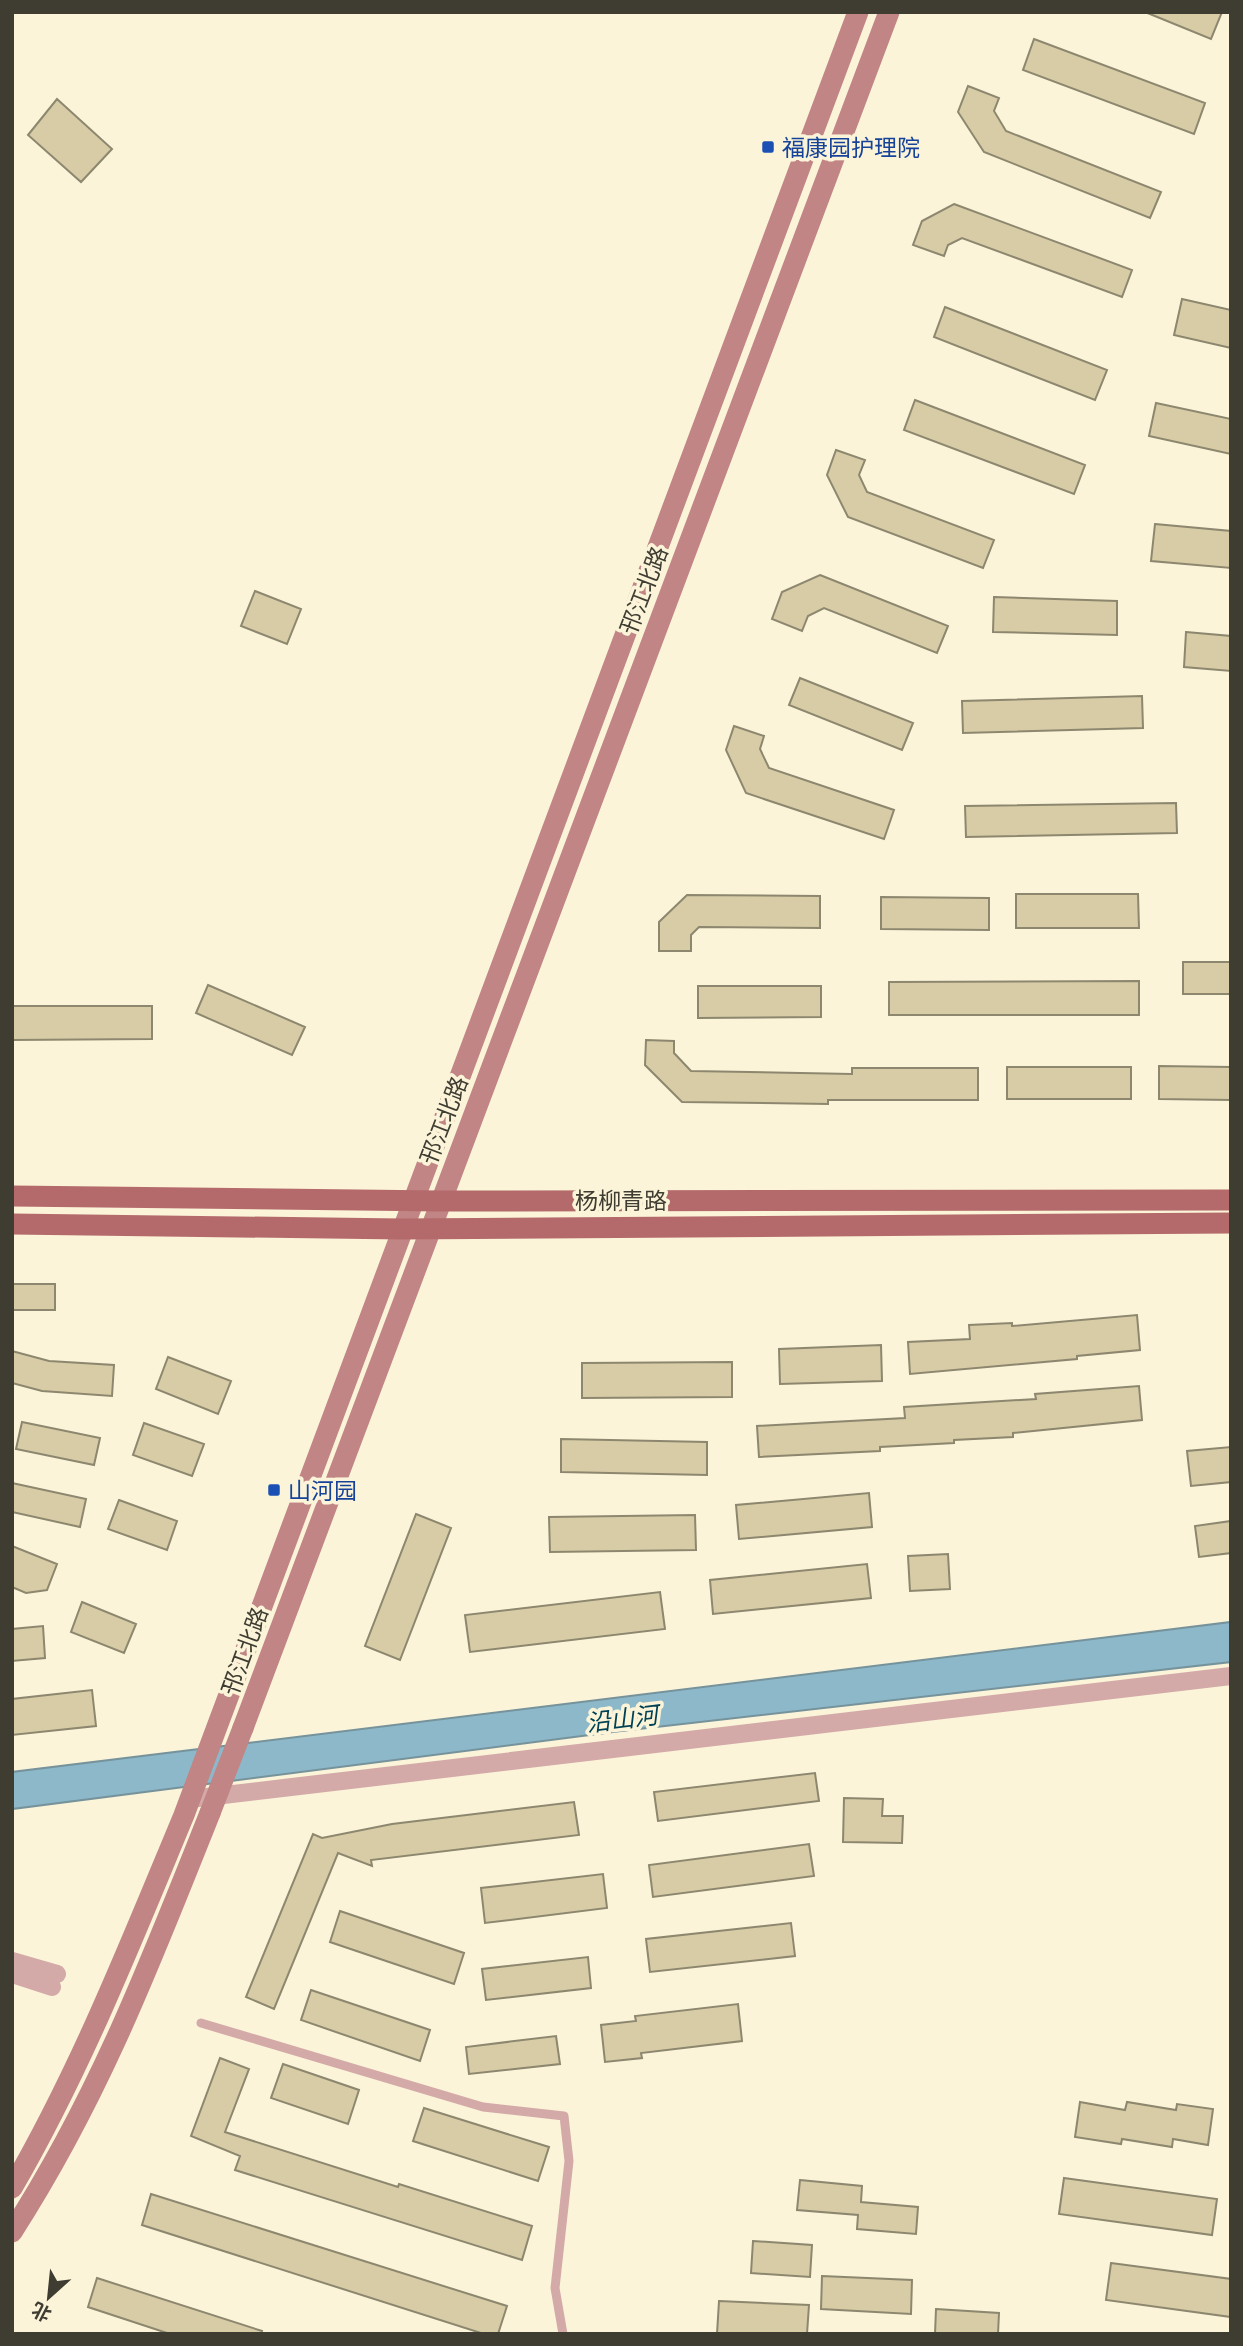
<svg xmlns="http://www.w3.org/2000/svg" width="1243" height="2346" viewBox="0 0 1243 2346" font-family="'Golos Text','Noto Sans SC',sans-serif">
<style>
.water{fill:#8db8c9;stroke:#76939c;stroke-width:2}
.building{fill:#d7cca6;stroke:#8d876f;stroke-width:2}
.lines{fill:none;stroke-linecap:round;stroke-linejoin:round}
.lane{stroke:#d4aaa9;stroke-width:9}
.street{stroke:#d4aaa9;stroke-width:18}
.secondary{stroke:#c28585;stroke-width:21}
.primary{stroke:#b46a6b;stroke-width:21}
.secondary-bridge{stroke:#c28585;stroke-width:21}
.transit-dot{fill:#1a4fb4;stroke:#fbf4d9;stroke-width:2.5}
.labels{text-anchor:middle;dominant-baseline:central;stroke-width:7;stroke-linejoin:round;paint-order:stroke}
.transit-label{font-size:23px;fill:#164399;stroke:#fbf4d9;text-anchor:start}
.street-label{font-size:23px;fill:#3f3c32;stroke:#fbf4d9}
.water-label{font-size:24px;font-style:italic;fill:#004154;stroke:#fbf4d9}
</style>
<rect width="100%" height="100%" fill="#fbf4d9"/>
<path class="water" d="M1231 1622V1662L621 1731 12 1809V1772Z"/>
<path class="building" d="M1145 12H1222L1211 39Z
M1034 39 1205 103 1194 134 1023 70Z
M968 86 999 98 994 111 1006 131 1161 192 1150 218 984 152 958 112Z
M57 99 112 149 81 182 28 135Z
M954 204 1132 270 1122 297 962 238 948 245 944 256 913 245 922 221Z
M1182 299 1231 310V348L1174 335Z
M945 307 1107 370 1095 400 934 337Z
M915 400 1085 465 1074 494 904 430Z
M1156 403 1231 419V454L1149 436Z
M836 450 865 460 859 475 867 492 994 540 983 568 848 517 827 475Z
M1155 524 1231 531V568L1151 561Z
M820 575 948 626 937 653 824 608 808 616 802 631 772 619 782 592Z
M255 591 301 609 287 644 241 626Z
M994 597 1117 601V635L993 632Z
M1186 632 1231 636V671L1184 667Z
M800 678 913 723 902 750 789 705Z
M1142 696 1143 728 963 733 962 701Z
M734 726 764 736 760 749 769 768 894 810 884 839 746 793 726 750Z
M1176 803 1177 833 966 837 965 806Z
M1016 894H1138L1139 928H1016Z
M687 895 820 896V928L699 927 691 935V951H659V922Z
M881 897 989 898V930L881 929Z
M1183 962H1231V994H1183Z
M1139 981V1015H889V982Z
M208 985 305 1027 292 1055 196 1013Z
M698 986H821V1017L698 1018Z
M12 1006H152V1039L12 1040Z
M646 1040 674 1041V1053L691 1071 852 1074V1068H978V1100H828V1104L682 1102 645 1065Z
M1159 1066 1231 1067V1100L1159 1099Z
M1007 1067H1131V1099H1007Z
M12 1284H55V1310H12Z
M1137 1315 1140 1350 1077 1356V1359L910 1374 908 1342 970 1339 969 1325 1012 1323V1326Z
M881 1345 882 1381 780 1384 779 1349Z
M12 1351 49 1361 114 1365 112 1396 42 1391 12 1383Z
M168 1357 231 1381 218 1414 156 1389Z
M732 1362V1397L582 1398V1363Z
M1139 1386 1142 1420 1013 1433V1437L954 1440V1443L880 1447V1451L759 1457 757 1426 905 1418 904 1407 1036 1399 1035 1394Z
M22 1422 100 1438 94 1465 16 1449Z
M144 1423 204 1444 192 1476 133 1455Z
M561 1439 707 1442V1475L561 1472Z
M1231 1447V1482L1191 1486 1187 1451Z
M12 1483 86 1499 80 1527 12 1512Z
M869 1493 872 1527 739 1539 736 1505Z
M119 1500 177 1521 167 1550 108 1529Z
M416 1514 451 1528 400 1660 365 1646Z
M695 1515 696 1550 550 1552 549 1517Z
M1231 1521V1553L1199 1557 1195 1526Z
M12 1546 57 1564 47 1590 26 1593 12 1587Z
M948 1554 950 1589 910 1591 908 1556Z
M867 1564 871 1598 713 1614 710 1580Z
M660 1592 665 1629 470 1652 465 1615Z
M82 1602 136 1624 124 1653 71 1632Z
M43 1626 45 1658 12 1661V1629Z
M92 1690 96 1726 12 1735V1699Z
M815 1773 819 1801 658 1821 654 1792Z
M844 1798 883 1799 882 1816H903L902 1843 843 1842Z
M574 1802 579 1835 371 1860 372 1866 338 1853 274 2009 246 1997 313 1834 322 1838 392 1824Z
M809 1844 814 1876 653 1897 649 1865Z
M603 1874 607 1908 485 1923 481 1888Z
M340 1911 464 1953 454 1984 330 1942Z
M791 1923 795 1956 650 1972 646 1939Z
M588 1957 591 1988 486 2000 482 1969Z
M311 1990 430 2030 420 2061 301 2020Z
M738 2004 742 2041 641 2053 642 2058 605 2062 601 2025 636 2021 635 2016Z
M556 2036 560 2064 469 2074 466 2047Z
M220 2058 249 2069 225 2132 398 2187 399 2184 532 2226 522 2260 235 2170 240 2156 191 2136Z
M283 2064 359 2090 348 2124 271 2098Z
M1080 2102 1125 2110 1127 2102 1176 2110 1177 2104 1213 2109 1208 2145 1173 2139 1172 2147 1122 2139 1121 2144 1075 2137Z
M424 2108 549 2147 538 2181 413 2141Z
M1064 2178 1217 2199 1212 2235 1059 2214Z
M800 2180 862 2186 861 2202 918 2207 916 2234 857 2229 858 2215 797 2210Z
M151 2194 507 2306 498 2334H484L142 2225Z
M753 2241 812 2245 810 2277 751 2273Z
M1111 2263 1231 2279V2317L1106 2300Z
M822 2276 912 2280 911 2314 821 2309Z
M97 2278 262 2331 261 2334H170L88 2307Z
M719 2301 809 2305 807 2334H717Z
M936 2309 999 2313 998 2334H935Z"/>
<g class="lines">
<path class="lane" d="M201 2023 483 2107 564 2116 569 2161 555 2288 563 2334"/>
<path class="street" d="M190 1799 1231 1676
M12 1961 57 1974
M12 1974 52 1987"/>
<path class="secondary" d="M243 1728 889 12
M12 2188C81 2069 131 1942 184 1815L858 12
M12 2232C99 2097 151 1961 210 1813"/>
<path class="primary" d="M12 1196 441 1201 1231 1200
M12 1224 402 1229 1231 1223"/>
<path class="secondary-bridge" d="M210 1813 243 1728"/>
</g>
<g class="transit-dot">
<rect x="761" y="140" width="14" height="14" rx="3.5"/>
<rect x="267" y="1483" width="14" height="14" rx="3.5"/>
</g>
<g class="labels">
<g class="transit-label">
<text x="782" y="147">福康园护理院</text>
<text x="288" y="1490">山河园</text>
</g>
<g class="street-label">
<text transform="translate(643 590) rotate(-69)">邗江北路</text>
<text transform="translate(443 1120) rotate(-69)">邗江北路</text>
<text x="621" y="1200">杨柳青路</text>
<text transform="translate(244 1651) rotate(-70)">邗江北路</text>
</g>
<g class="water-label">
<text transform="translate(622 1718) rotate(-7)">沿山河</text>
</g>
</g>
<rect width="1243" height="2346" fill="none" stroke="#3f3c32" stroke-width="28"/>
<g transform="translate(49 2297) rotate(207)" stroke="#fbf4d9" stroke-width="5" paint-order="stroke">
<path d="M0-5L12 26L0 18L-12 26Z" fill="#3f3c32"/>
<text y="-10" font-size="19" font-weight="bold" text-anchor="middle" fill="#3f3c32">北</text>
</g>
</svg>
